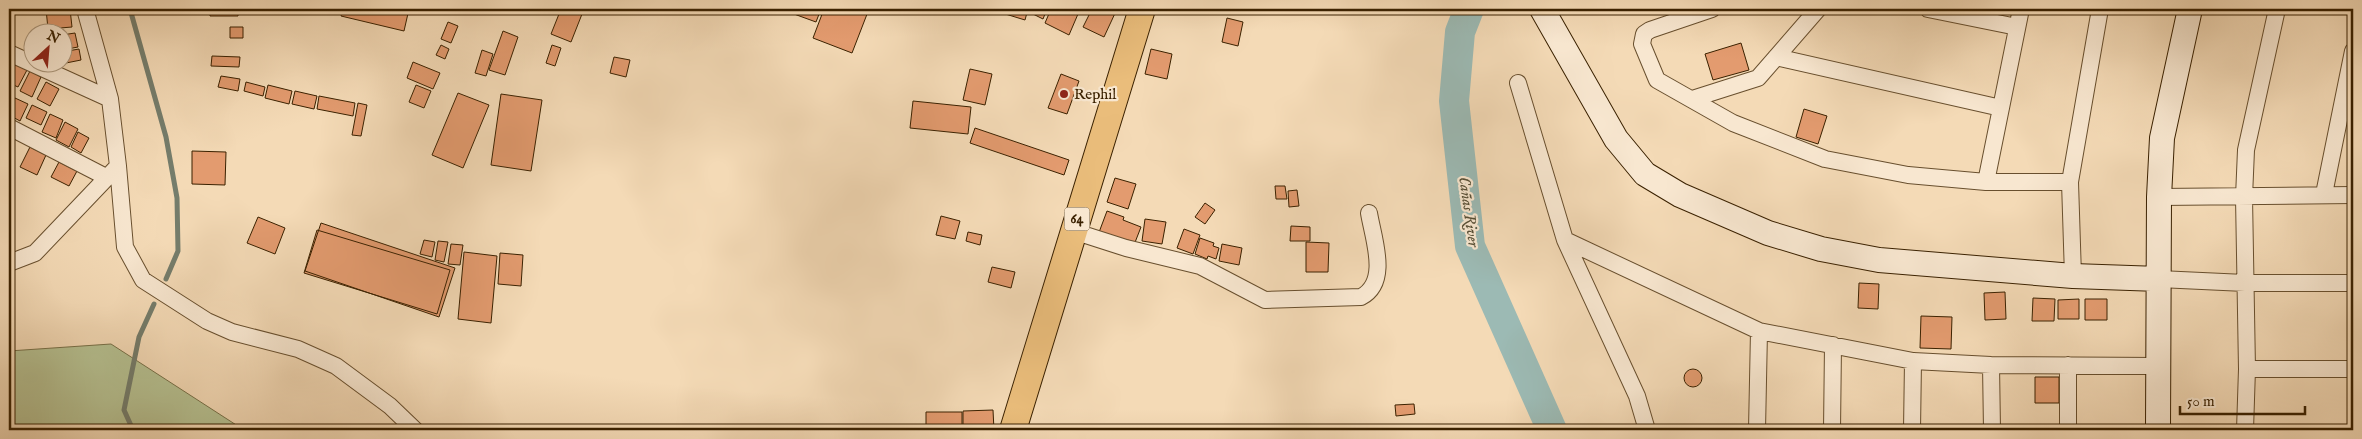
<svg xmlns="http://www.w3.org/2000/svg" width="2362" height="439" viewBox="0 0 2362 439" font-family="'IM FELL English',serif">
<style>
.green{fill:#b6c192;stroke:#787149}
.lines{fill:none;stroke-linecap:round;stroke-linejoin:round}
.stream{stroke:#757d6c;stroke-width:5}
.river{stroke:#9cbab4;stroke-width:30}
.building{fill:#e39b6f;stroke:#3a2100}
.street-casing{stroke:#684f2e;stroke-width:18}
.secondary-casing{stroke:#3a2100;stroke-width:26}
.primary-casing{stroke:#3a2100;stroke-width:28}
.street{stroke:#f8e7d0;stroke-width:16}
.secondary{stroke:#f8e7d0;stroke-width:24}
.primary{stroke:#eabd7b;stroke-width:26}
.poi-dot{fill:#8f2418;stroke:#f8e7d0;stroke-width:2}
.labels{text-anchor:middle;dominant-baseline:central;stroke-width:4.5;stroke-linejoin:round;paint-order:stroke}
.shield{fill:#f8e7d0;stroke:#735c3e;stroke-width:1}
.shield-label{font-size:14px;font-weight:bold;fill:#3a2100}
.poi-label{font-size:15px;fill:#3a2100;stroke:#f8e7d0;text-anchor:start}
.water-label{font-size:16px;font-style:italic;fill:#574f36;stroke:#f8e7d0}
</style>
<rect width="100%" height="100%" fill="#f4dab6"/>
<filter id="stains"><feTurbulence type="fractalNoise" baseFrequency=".004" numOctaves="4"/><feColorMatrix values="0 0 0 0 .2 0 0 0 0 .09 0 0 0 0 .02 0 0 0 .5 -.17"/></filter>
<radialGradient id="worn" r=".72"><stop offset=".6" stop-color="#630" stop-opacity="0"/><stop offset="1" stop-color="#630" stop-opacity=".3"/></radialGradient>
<path class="green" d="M111 344 244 430H9V351Z"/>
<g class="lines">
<path class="stream" d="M130 9 166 137 177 198 178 251 166 279
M133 430 124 410 139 337 154 304"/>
<path class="river" d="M1469 9 1460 32 1454 101 1470 246 1552 430"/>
</g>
<path class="building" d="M46 9H70L72 27 48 29Z
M210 9H238V16H210Z
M343 9H409L404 31 341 16Z
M561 9H584L571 42 551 34Z
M796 9H821L816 22 794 14Z
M824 9H869L852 53 813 38Z
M989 9H1028L1025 20Z
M1033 9H1047L1043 19 1031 13Z
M1051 9H1067L1078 14 1069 35 1045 23Z
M1092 9H1117L1104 37 1083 27Z
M1227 18 1243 22 1238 46 1222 42Z
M448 22 458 26 451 43 441 39Z
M230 27H243V38H230Z
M503 31 518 37 505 75 489 70Z
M75 33 78 47 62 50V35Z
M1741 43 1749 70 1713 80 1705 54Z
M441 45 449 49 445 59 436 55Z
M552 45 561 48 555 66 546 63Z
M79 49 81 60 61 64 62 52Z
M1151 49 1172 54 1167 79 1145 74Z
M482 50 493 54 486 76 475 73Z
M212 56 240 57 239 67 211 66Z
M614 57 630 60 626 77 610 73Z
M413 62 440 73 433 89 407 78Z
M12 63 27 70 18 87 9 83V70Z
M970 69 992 74 985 105 963 100Z
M30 71 41 77 32 97 20 91Z
M1061 74 1079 81 1067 114 1048 108Z
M221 76 240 79 238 91 218 87Z
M46 82 59 89 50 106 37 99Z
M246 82 265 87 263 96 244 91Z
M268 85 292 91 289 104 265 98Z
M416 85 431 91 424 108 409 102Z
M295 91 317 96 314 109 292 104Z
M458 93 489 105 463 168 432 155Z
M501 94 542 100 531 171 491 165Z
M319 96 355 103 353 116 317 109Z
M15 98 28 104 20 121 9 115Z
M913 101 971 107 968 134 910 128Z
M358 103 367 105 361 136 352 135Z
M32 105 47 112 41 125 26 118Z
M1804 109 1827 116 1818 144 1796 137Z
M50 114 63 120 56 138 42 132Z
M65 122 78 129 69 147 56 140Z
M975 128 1069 160 1064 175 970 143Z
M78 132 89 138 81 153 71 147Z
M30 147 46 155 37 175 20 167Z
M192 151 226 152 225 185 192 184Z
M59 162 77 171 69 186 51 177Z
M1115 178 1136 184 1128 209 1107 202Z
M1275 186H1285L1287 199H1276Z
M1297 190 1299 206 1289 207 1288 191Z
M1205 203 1215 210 1205 224 1195 217Z
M1107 211 1124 217 1123 220 1141 227 1134 245 1098 235Z
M941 216 960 221 955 239 936 235Z
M258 217 285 228 275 254 247 243Z
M1145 219 1166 222 1162 244 1142 241Z
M321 223 455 268 439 317 305 271Z
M1291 226 1310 227V241H1290Z
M1184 229 1200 235 1193 254 1177 248Z
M317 230 450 270 437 314 304 273Z
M968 232 982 235 980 245 966 241Z
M1200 238 1214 243 1213 246 1219 248 1216 259 1208 256 1207 259 1195 254Z
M424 240 435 242 432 257 420 254Z
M438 241 448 242 444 262 435 260Z
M1306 242 1329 243 1328 272H1306Z
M451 244 463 245 460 265 448 264Z
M1222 244 1242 248 1239 265 1219 261Z
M464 252 497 256 491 323 458 319Z
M500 253 523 255 521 286 498 284Z
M992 267 1015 272 1011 288 988 282Z
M1859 283 1879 284 1878 309 1858 308Z
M2005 292 2006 319 1985 320 1984 293Z
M2033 298 2055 299 2054 321H2032Z
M2079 299V319H2058V300Z
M2085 299H2107V320H2085Z
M1921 316 1952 317 1951 349 1920 348Z
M1684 378a9 9 0 1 1 18 0a9 9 0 1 1-18 0Z
M2035 377H2059V403H2035Z
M1414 404 1415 414 1396 416 1395 405Z
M993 410 994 430H963V411Z
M926 412H962V430H926Z"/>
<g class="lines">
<g class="street-casing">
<path id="street" d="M1712 9 1650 30 1644 34 1642 44 1657 80 1733 123 1825 159 1908 175 1986 182H2070
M1928 9 2017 27
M9 53 110 99
M1776 57 2001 108
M1518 83 1565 240 1637 396 1647 430
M1692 99 1758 78 1818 9
M9 127 106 177
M118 166 125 247 143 280 207 321 232 332 298 349 336 366 390 406 415 430
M1986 182 2021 9
M2324 194 2353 51
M2159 197 2353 195
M1073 231 1126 248 1200 266 1265 300 1361 297C1390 282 1373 238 1369 213
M1565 240 1759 331 1913 361 1991 365 2158 366
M9 263 35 253 118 166 110 99 85 9
M2073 276 2070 182 2100 9
M2159 279 2245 283H2353
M1991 365 1992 430
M2068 365V430
M2247 369H2353
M1757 430 1759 331
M1832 430 1833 345
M1912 430 1913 361
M2245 430 2247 369 2244 197 2246 150 2277 9"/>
</g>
<g class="secondary-casing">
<path id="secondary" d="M1542 9 1616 139 1645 174 1680 195 1768 233 1821 249 1879 260 2073 276 2159 279
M2158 430 2159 197 2162 138 2190 9"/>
</g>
<g class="primary-casing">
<path id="primary" d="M1013 430 1142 9"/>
</g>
<use href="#street" class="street"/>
<use href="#secondary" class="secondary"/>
<use href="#primary" class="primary"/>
</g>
<circle class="poi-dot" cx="1064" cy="94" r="5"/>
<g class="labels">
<rect class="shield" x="1064.5" y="207.5" width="25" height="23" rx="4"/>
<g class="shield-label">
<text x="1077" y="219">64</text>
</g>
<g class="poi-label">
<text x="1074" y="94">Rephil</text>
</g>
<g class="water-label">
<text transform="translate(1468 212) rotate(82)">Cañas River</text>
</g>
</g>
<rect width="2362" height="439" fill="none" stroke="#f4dab6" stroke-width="30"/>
<rect x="10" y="10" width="2342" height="419" fill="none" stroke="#3a2100" stroke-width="2.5"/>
<rect x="15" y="15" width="2332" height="409" fill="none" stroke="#3a2100"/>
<g transform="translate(48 48) rotate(26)"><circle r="24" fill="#f8e7d0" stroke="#ac987d"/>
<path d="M0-4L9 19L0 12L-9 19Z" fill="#8f2418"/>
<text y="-8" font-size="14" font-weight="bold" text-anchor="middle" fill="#3a2100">N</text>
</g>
<path d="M2180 406v8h125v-8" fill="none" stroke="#3a2100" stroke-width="2.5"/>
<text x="2187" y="406" font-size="15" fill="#3a2100" stroke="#f8e7d0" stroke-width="4" paint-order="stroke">50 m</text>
<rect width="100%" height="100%" filter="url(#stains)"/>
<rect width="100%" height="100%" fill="url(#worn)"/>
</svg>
